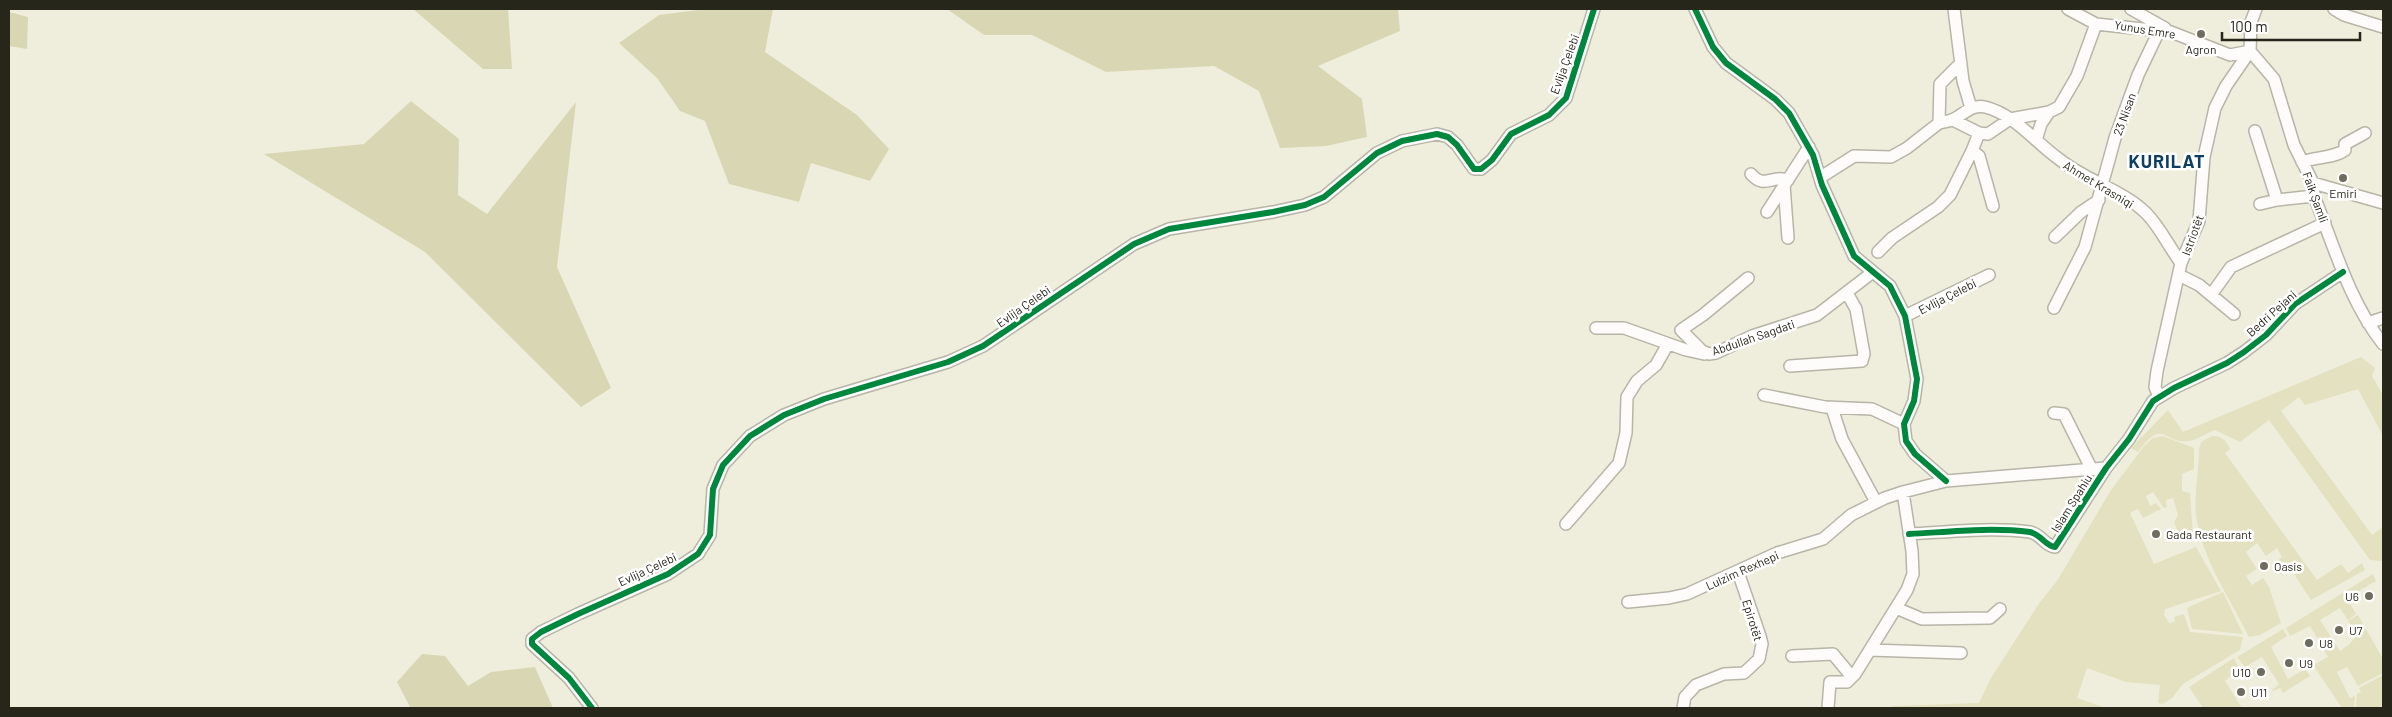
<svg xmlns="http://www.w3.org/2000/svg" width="2392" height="717" viewBox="0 0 2392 717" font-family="Barlow,sans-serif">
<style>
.green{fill:#e3e1bf}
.forest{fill:#d9d7b3}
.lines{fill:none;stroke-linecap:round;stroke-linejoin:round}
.minor-casing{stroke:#b6b5a7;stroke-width:14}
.minor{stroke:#fdfcfa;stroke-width:11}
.cycleway-casing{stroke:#fff;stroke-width:9}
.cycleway{stroke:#00873e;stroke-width:6}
.poi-dot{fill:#6d6c5e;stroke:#fff;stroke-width:2}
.labels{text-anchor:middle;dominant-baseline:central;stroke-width:5;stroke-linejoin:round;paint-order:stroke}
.street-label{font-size:12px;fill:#27261a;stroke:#fff}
.poi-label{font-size:12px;fill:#27261a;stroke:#fff;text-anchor:start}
.district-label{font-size:18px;font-weight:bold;letter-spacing:1px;fill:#0e3e62;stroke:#fff}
</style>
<rect width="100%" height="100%" fill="#efeedc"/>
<path class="green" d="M2361 357 2375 368 2372 376 2383 395V436L2358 389 2305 405 2299 397 2281 411 2372 535 2383 527V558L2381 561 2370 560 2269 420 2240 442 2215 430C2207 433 2197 440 2189 441 2164 445 2164 416 2138 452L2131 448 2168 410 2183 432Z
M2163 436 2194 448V469L2182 474V491L2190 493 2193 536 2187 540 2180 535 2174 522 2178 515 2173 498 2166 500 2167 507 2164 508 2153 492 2146 496 2150 506 2156 503 2161 509 2143 518 2138 509 2130 513 2154 564 2196 547 2221 591 2165 609 2164 615 2169 623 2175 622 2174 617 2184 614 2190 632 2243 637 2240 650 2183 684 2172 698 2163 704 2158 703 2160 685 2126 682 2087 668 2077 698 2106 708H1889L1893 706 1979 703 1991 678 2040 602 2057 581 2111 490 2145 445 2153 438Z
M2212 436C2222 436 2226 440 2230 449L2225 453 2317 580 2341 564 2348 573 2362 563 2365 570 2311 600 2290 568 2280 574 2273 564 2282 557 2277 548 2266 556 2257 543 2246 552 2257 569 2246 576 2252 585 2263 578 2269 587 2281 623 2260 635 2249 637C2230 598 2201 558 2196 514 2194 493 2199 471 2199 450L2201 442Z
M2373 574 2376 581 2347 598 2356 614 2348 620 2340 608 2320 620 2340 651C2347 646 2354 642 2356 633L2348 621 2358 615 2383 659V673L2358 686 2347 667 2337 672 2350 698 2355 696 2354 708H2342L2313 665 2328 657 2310 626 2290 636 2286 628Z
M2223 592 2243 634 2192 629 2187 608 2182 610Z
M2283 629 2287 636 2271 647 2288 679 2305 669 2310 676 2283 693 2280 688 2273 691 2272 690 2279 684 2262 657 2245 667 2237 657Z
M2234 658 2239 668 2225 681 2242 708H2203L2189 687Z
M2383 675V707L2356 708 2357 694 2361 692 2359 688Z"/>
<path class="forest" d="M413 9H508L512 69H483Z
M706 9H773L765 52 857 115 889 149 870 181 811 163 799 202 729 184 705 121 680 111 657 78 619 43 659 15Z
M947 9H1398L1400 31 1318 66 1362 99 1367 137 1326 146 1280 148 1259 91 1214 66 1106 72 1032 35H984Z
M9 12 28 17 27 49 9 46Z
M411 101 459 139 458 195 487 214 576 102 557 267 611 388 581 407 425 252 264 154 364 144Z
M422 654 445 656 468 686 491 672 535 667 553 708 410 707 397 682Z"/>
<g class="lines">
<g class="minor-casing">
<path id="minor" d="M1695 9 1713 47 1726 63 1775 99 1789 113 1813 155 1822 185 1854 256 1890 286 1905 316 1917 379 1914 401 1904 424 1906 441 1915 454 1946 481
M1954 9 1963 81 1971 108
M2068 9 2096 24 2171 32 2230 55 2250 51
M2131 9 2165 28
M2334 9 2344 15 2383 27
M2250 51 2274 79 2294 145 2313 183 2314 196C2334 246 2349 301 2383 344
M2250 51 2251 22 2256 9
M1953 120 1979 133 1988 134 2010 119 2049 112 2059 107 2077 76 2096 24
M1939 123C1944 122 1950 121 1954 119 1964 114 1972 104 1985 107 2014 114 2035 142 2059 159 2086 181 2121 189 2146 213 2160 227 2169 247 2181 263
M2255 131 2277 200 2260 204
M1979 133 1972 151 1979 156 1993 206
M2036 140 2041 124 2049 112
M2302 162C2315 157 2334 158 2345 150V144L2365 133
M1751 174C1765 190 1772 174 1788 180
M1821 177 1854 156 1891 157 1907 148 1939 123 1940 84 1961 63
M2313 183 2383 203
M1784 185 1788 238
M2277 200 2314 196
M1767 212 1809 147
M2055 237 2081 212 2099 200
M1878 252 1892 238 1938 207 1950 195 1972 151
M2179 275 2199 285 2234 314
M1748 278 1703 315 1681 330 1702 351 1709 354 1716 353 1752 336 1817 315 1873 272
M2211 295 2231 267 2325 223
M2054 308 2085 247 2115 138 2138 75 2159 31
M1905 316 1989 275
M2368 323 2383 318
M1596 328H1624L1686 350 1704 354
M1790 366 1862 361 1864 354 1856 309 1847 293
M1764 395 1825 407 1872 409 1904 424
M2159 397 2155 387 2157 371 2181 263 2199 221 2204 157 2215 108 2226 86 2250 51
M1832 408 1842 439 1876 502
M2054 413 2064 414 2091 468
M1566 524 1619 463 1626 433 1627 397 1637 381 1656 365 1668 344
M1909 534C1948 532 1990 527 2030 532 2041 534 2045 546 2055 547L2106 468 2129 439 2153 401 2174 388 2227 363 2244 352 2266 335 2295 304 2343 272
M1628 602 1669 598 1687 594 1777 553 1823 539 1851 515 1885 498 1903 492 1946 481 2106 468
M1896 608 1922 619 1990 618 2000 609
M1870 650 1961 653
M1792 656 1833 654 1852 677
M592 708 569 678 532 644V639L541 632 578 614 668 574 698 554 710 535 713 489 723 465 750 436 784 415 824 399 948 362 983 346 1134 244 1169 229 1273 212 1305 205 1324 197 1377 153 1402 141 1437 134 1448 137 1457 145 1474 169H1481L1492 160 1511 134 1549 115 1566 98 1594 9
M1683 708 1685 697 1696 685 1724 674 1744 673 1759 659 1762 644 1760 636 1738 572
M1828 708 1830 682H1847L1855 674 1907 590 1913 574 1912 551 1903 492"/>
</g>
<use href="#minor" class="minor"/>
<g class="cycleway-casing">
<path id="cycleway" d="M1695 9 1713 47 1726 63 1775 99 1789 113 1813 155 1822 185 1854 256 1890 286 1905 316 1917 379 1914 401 1904 424 1906 441 1915 454 1946 481
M1909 534C1948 532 1990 527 2030 532 2041 534 2045 546 2055 547L2106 468 2129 439 2153 401 2174 388 2227 363 2244 352 2266 335 2295 304 2343 272
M592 708 569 678 532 644V639L541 632 578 614 668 574 698 554 710 535 713 489 723 465 750 436 784 415 824 399 948 362 983 346 1134 244 1169 229 1273 212 1305 205 1324 197 1377 153 1402 141 1437 134 1448 137 1457 145 1474 169H1481L1492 160 1511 134 1549 115 1566 98 1594 9"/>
</g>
<use href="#cycleway" class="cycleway"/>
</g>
<g class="poi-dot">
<circle cx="2201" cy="34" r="5"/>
<circle cx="2343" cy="178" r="5"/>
<circle cx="2156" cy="534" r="5"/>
<circle cx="2264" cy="566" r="5"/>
<circle cx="2369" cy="596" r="5"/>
<circle cx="2339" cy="630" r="5"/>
<circle cx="2309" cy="643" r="5"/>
<circle cx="2289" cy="663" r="5"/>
<circle cx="2261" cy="672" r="5"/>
<circle cx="2241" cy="692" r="5"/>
</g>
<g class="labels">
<g class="street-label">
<text transform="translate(2145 29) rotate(9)">Yunus Emre</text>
<text transform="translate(1564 64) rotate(-70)">Evlija Çelebi</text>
<text transform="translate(2124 114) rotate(-70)">23 Nisan</text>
<text transform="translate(2099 184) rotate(31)">Ahmet Krasniqi</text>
<text transform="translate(2316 197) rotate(70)">Faik Şamli</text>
<text transform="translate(2192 235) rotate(-70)">Istriotët</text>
<text transform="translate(1947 296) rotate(-27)">Evlija Çelebi</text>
<text transform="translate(1023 306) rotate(-35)">Evlija Çelebi</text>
<text transform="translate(2271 313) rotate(-42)">Bedri Pejani</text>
<text transform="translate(1753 337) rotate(-19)">Abdullah Sagdati</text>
<text transform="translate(2071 503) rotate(-58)">Islam Spahiu</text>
<text transform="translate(647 569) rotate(-25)">Evlija Çelebi</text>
<text transform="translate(1742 570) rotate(-24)">Lulzim Rexhepi</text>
<text transform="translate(1753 620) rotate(73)">Epirotët</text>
</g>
<g class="poi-label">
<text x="2201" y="49" text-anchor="middle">Agron</text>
<text x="2343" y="193" text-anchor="middle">Emiri</text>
<text x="2166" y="534">Gada Restaurant</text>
<text x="2274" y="566">Oasis</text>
<text x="2359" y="596" text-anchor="end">U6</text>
<text x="2349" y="630">U7</text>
<text x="2319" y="643">U8</text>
<text x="2299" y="663">U9</text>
<text x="2251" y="672" text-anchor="end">U10</text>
<text x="2251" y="692">U11</text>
</g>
<g class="district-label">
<text x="2167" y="161">KURILAT</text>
</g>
</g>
<rect width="2392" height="717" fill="none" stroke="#27261a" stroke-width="20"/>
<path d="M2222 32v8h138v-8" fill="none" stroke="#27261a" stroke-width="2.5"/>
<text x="2230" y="32" font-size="15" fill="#27261a" stroke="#ffffff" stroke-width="4" paint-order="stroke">100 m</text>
</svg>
